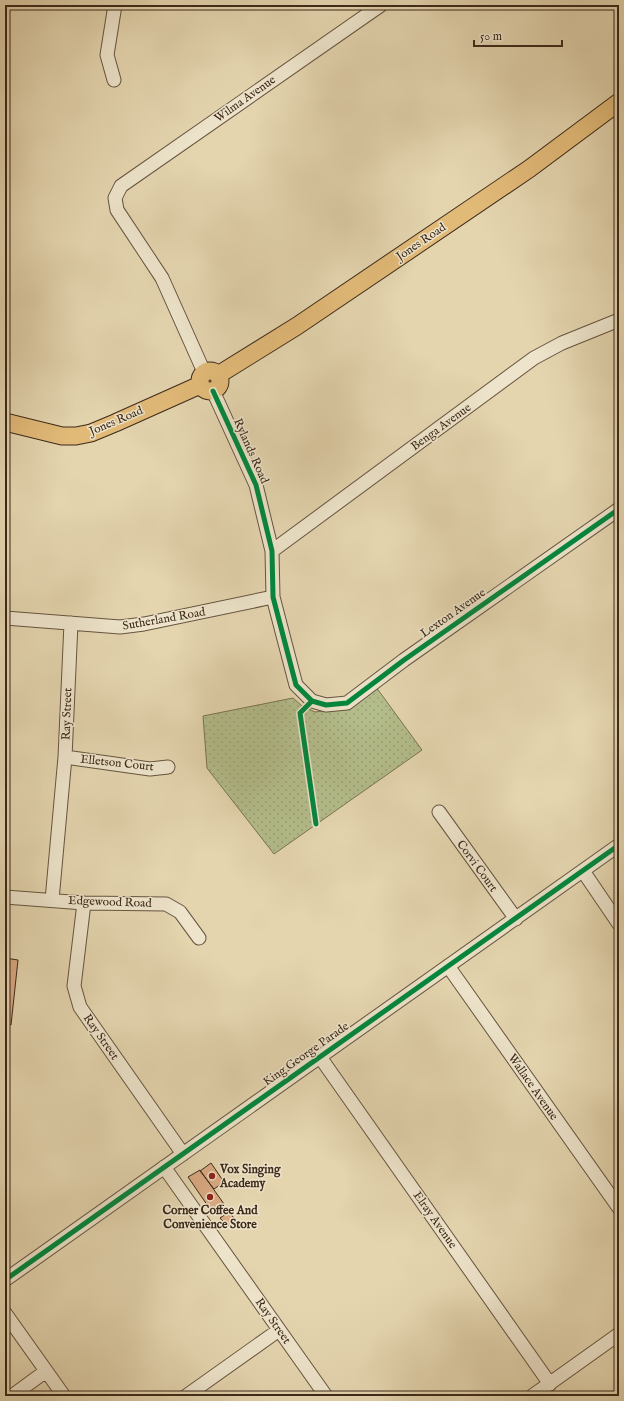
<svg xmlns="http://www.w3.org/2000/svg" width="624" height="1401" viewBox="0 0 624 1401" font-family="'IM FELL English',serif">
<style>
.park{fill:url(#park-dots);stroke:#787352}
.building{fill:#daaa83;stroke:#3c291a}
.lines{fill:none;stroke-linecap:round;stroke-linejoin:round}
.minor-casing{stroke:#66543f;stroke-width:15}
.major-casing{stroke:#3c291a;stroke-width:19}
.minor{stroke:#ede4cb;stroke-width:13}
.major{stroke:#e2ba78;stroke-width:17}
.cycleway-casing{stroke:#ede4cb;stroke-width:8}
.cycleway{stroke:#00873e;stroke-width:5}
.poi-dot{fill:#8f2418;stroke:#ede4cb;stroke-width:1.5}
.labels{text-anchor:middle;dominant-baseline:central;stroke-width:3;stroke-linejoin:round;paint-order:stroke}
.street-label{font-size:12px;fill:#3c291a;stroke:#ede4cb}
.poi-label{font-size:12px;font-weight:bold;fill:#3c291a;stroke:#ede4cb;text-anchor:start}
</style>
<defs>
<pattern id="park-dots" width="8" height="8" patternUnits="userSpaceOnUse"><rect width="8" height="8" fill="#b3bd8b"/><path d="M2 2h.1M6 6h.1" fill="none" stroke="#9ba277" stroke-width="1.8" stroke-linecap="round"/></pattern>
</defs>
<rect width="100%" height="100%" fill="#e4d5af"/>
<filter id="stains"><feTurbulence type="fractalNoise" baseFrequency=".005" numOctaves="4"/><feColorMatrix values="0 0 0 0 .2 0 0 0 0 .09 0 0 0 0 .02 0 0 0 .5 -.17"/></filter>
<radialGradient id="worn" r=".72"><stop offset=".6" stop-color="#630" stop-opacity="0"/><stop offset="1" stop-color="#630" stop-opacity=".3"/></radialGradient>
<path class="park" d="M376 687 422 750 274 854 207 768 203 716 293 698 302 706 315 712 345 708Z"/>
<path class="building" d="M5 958 18 960 11 1025 7 1024 6 1033H5Z
M211 1163 224 1182 214 1189 200 1171Z
M200 1170 224 1204 212 1212 188 1177Z
M228 1210 236 1221 228 1226 226 1225 220 1218 226 1214 225 1212Z"/>
<g class="lines">
<g class="minor-casing">
<path id="minor" d="M114 80 107 55 115 5
M204 372 162 278 117 210 115 198 121 186 381 5
M213 391 256 485 272 551 273 597 296 685 312 701 326 705 347 703 404 660 619 509
M272 551 534 358 562 343 619 320
M5 618 120 627 144 624 273 597
M65 757 150 769 168 767
M439 812 516 919
M583 871 619 924
M5 897 84 903 166 904 180 912 199 938
M52 900 65 757 71 623
M84 903 74 986 80 1007 183 1154
M448 966 619 1208
M320 1057 550 1384
M164 1167 326 1396
M5 1280 619 845
M5 1313 64 1396
M12 1396 46 1371
M186 1396 279 1330
M532 1396 619 1334"/>
</g>
<g class="major-casing">
<path id="major" d="M200 381a10 10 0 1 1 20 0a10 10 0 1 1-20 0Z
M218 375 297 326 529 169 619 102
M5 422 62 436H76L91 433 115 423 200 385"/>
</g>
<use href="#minor" class="minor"/>
<use href="#major" class="major"/>
<g class="cycleway-casing">
<path id="cycleway" d="M213 391 256 485 272 551 273 597 296 685 312 701 326 705 347 703 404 660 619 509
M312 701 300 713 316 824
M5 1280 619 845"/>
</g>
<use href="#cycleway" class="cycleway"/>
</g>
<g class="poi-dot">
<circle cx="212" cy="1176" r="4"/>
<circle cx="210" cy="1197" r="4"/>
</g>
<g class="labels">
<g class="street-label">
<text transform="translate(245 99) rotate(-35)">Wilma Avenue</text>
<text transform="translate(421 242) rotate(-34)">Jones Road</text>
<text transform="translate(116 421) rotate(-23)">Jones Road</text>
<text transform="translate(441 427) rotate(-36)">Benga Avenue</text>
<text transform="translate(251 451) rotate(66)">Rylands Road</text>
<text transform="translate(453 613) rotate(-35)">Lexton Avenue</text>
<text transform="translate(164 619) rotate(-10)">Sutherland Road</text>
<text transform="translate(67 714) rotate(-88)">Ray Street</text>
<text transform="translate(117 763) rotate(6)">Elletson Court</text>
<text transform="translate(477 866) rotate(54)">Corvi Court</text>
<text transform="translate(110 902) rotate(2)">Edgewood Road</text>
<text transform="translate(101 1037) rotate(55)">Ray Street</text>
<text transform="translate(306 1054) rotate(-35)">King George Parade</text>
<text transform="translate(533 1087) rotate(55)">Wallace Avenue</text>
<text transform="translate(435 1220) rotate(55)">Elray Avenue</text>
<text transform="translate(273 1321) rotate(55)">Ray Street</text>
</g>
<g class="poi-label">
<text x="220" y="1169">Vox Singing<tspan x="220" dy="14">Academy</tspan></text>
<text x="210" y="1210" text-anchor="middle">Corner Coffee And<tspan x="210" dy="14">Convenience Store</tspan></text>
</g>
</g>
<rect width="624" height="1401" fill="none" stroke="#e4d5af" stroke-width="20"/>
<rect x="6" y="6" width="612" height="1389" fill="none" stroke="#3c291a" stroke-width="2"/>
<rect x="10" y="10" width="604" height="1381" fill="none" stroke="#3c291a"/>
<path d="M474 40v6h88v-6" fill="none" stroke="#3c291a" stroke-width="2"/>
<text x="480" y="40" font-size="12" fill="#3c291a" stroke="#ede4cb" stroke-width="3" paint-order="stroke">50 m</text>
<rect width="100%" height="100%" filter="url(#stains)"/>
<rect width="100%" height="100%" fill="url(#worn)"/>
</svg>
